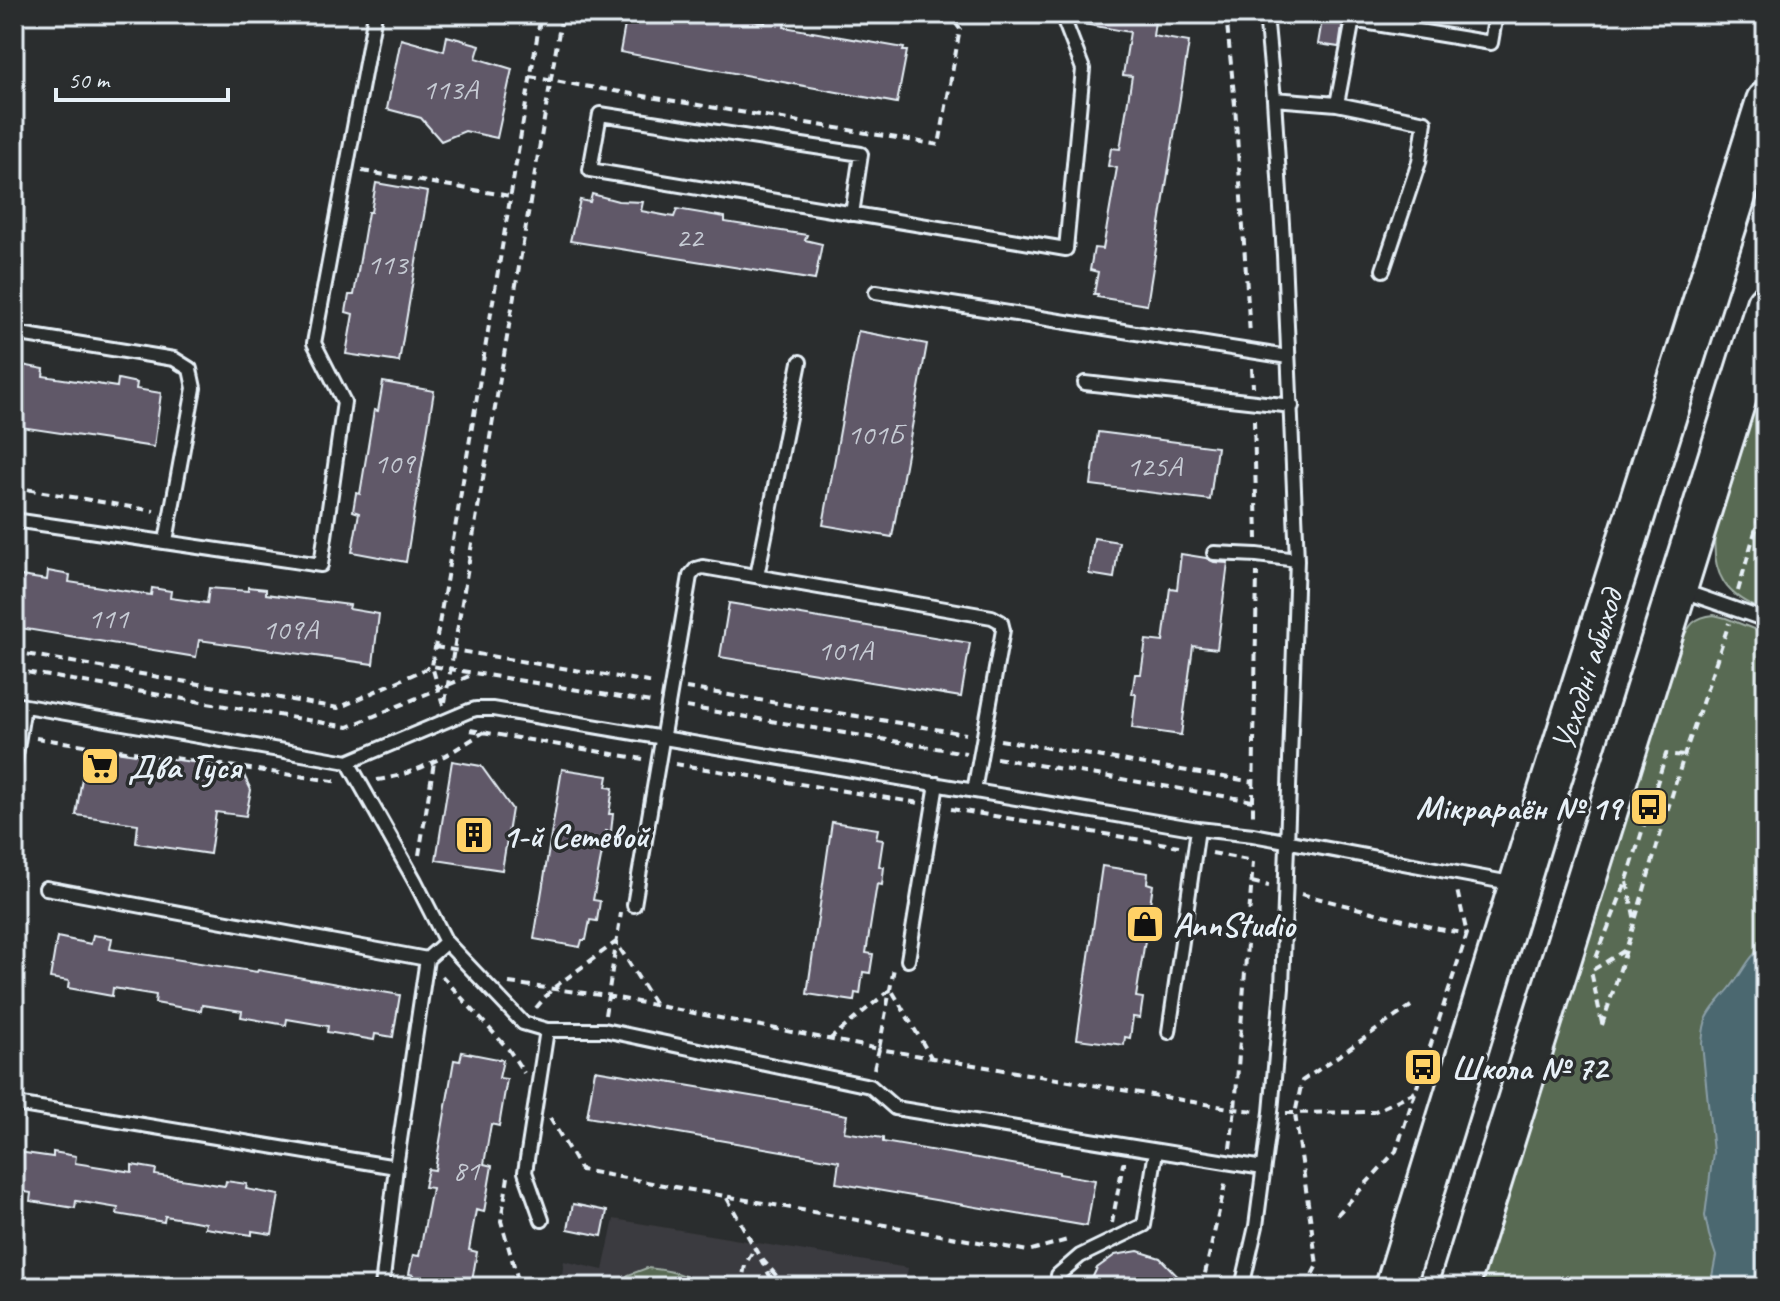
<svg xmlns="http://www.w3.org/2000/svg" width="1780" height="1301" viewBox="0 0 1780 1301" font-family="Caveat,sans-serif">
<style>
.built{fill:#3a3a3f}
.green{fill:#596a53;stroke:#a0aea6;stroke-width:2}
.water{fill:#4b6770;stroke:#8a9ea6;stroke-width:2}
.building{fill:#615868;stroke:#e8f1f8;stroke-width:2}
.lines{fill:none;stroke-linecap:round;stroke-linejoin:round}
.lane-casing{stroke:#e8f1f8;stroke-width:18}
.primary-casing{stroke:#e8f1f8;stroke-width:44}
.path{stroke:#e8f1f8;stroke-width:4;stroke-dasharray:8 6;stroke-linecap:butt}
.lane{stroke:#2a2d2e;stroke-width:12}
.primary{stroke:#2a2d2e;stroke-width:38}
.labels{text-anchor:middle;dominant-baseline:central;stroke-width:7;stroke-linejoin:round;paint-order:stroke}
.number-label{font-size:30px;fill:#c6cbd4}
.street-label{font-size:34px;fill:#e8f1f8;stroke:#2a2d2e}
.poi-label{font-size:34px;font-weight:bold;fill:#e8f1f8;stroke:#2a2d2e;text-anchor:start}
</style>
<rect width="100%" height="100%" fill="#2a2d2e"/>
<filter id="ink" filterUnits="userSpaceOnUse"><feTurbulence type="fractalNoise" baseFrequency=".0125" numOctaves="2"/><feDisplacementMap in="SourceGraphic" scale="16" xChannelSelector="R" yChannelSelector="G"/><feConvolveMatrix kernelMatrix="1 2 1 2 8 2 1 2 1" color-interpolation-filters="sRGB"/></filter>
<g filter="url(#ink)">
<path class="built" d="M614 1219 908 1268 905 1287H560L564 1261 603 1270Z"/>
<path class="green" d="M1766 357V611C1725 597 1711 574 1715 531Z
M1714 615 1726 618 1766 634V1287H1479L1681 642C1689 625 1694 617 1714 615Z
M647 1268C668 1270 685 1273 703 1287H616L628 1275Z"/>
<path class="water" d="M1766 943V1287H1710L1716 1256 1709 1235 1705 1216 1713 1152 1702 1044C1703 1035 1703 1026 1707 1018 1712 1007 1722 998 1730 988 1744 971 1747 958 1766 943Z"/>
<path class="building" d="M627 14H716L765 23 766 17 785 21 784 27 904 48 903 51H907L897 103 620 52Z
M1084 14H1156L1153 36 1189 42 1147 305 1097 297 1098 294H1094L1098 272 1090 270 1094 248 1103 249 1117 168 1108 166 1111 148 1120 149 1132 76 1123 75 1130 32 1083 24Z
M1323 14H1344L1339 47 1318 44Z
M447 36 480 45 476 58 512 69 497 138 465 131 441 141 421 118 387 109 401 39 444 51Z
M376 183 428 192 399 362 346 354 353 314 346 312 349 295H354L368 212H371Z
M592 194 618 201 643 202 641 211 674 217 677 209 725 217V222L807 235 805 240 822 244 815 280 570 241 580 200 590 202Z
M858 331 927 344 892 537 823 525Z
M22 365 44 369 43 376 117 387 118 379 137 383 136 389 161 393 154 447 14 426V382L19 383Z
M383 382 434 391 406 562 352 552 359 513 353 511 356 493 360 494 374 410 378 411Z
M1098 432 1217 447 1210 500 1091 485Z
M1094 538 1119 542 1114 578 1089 574Z
M1181 554 1206 558 1214 562 1228 563 1217 649 1193 646 1181 735 1132 728 1136 694H1132L1135 674H1141L1146 640 1163 642 1170 588 1177 589Z
M48 571 70 575 69 582 151 595 152 588 171 591 170 598 207 603 209 588 248 591V587L266 589V594L350 605 349 609 379 614 373 664 199 640 196 657 14 627V575L47 580Z
M729 603 970 643 961 697 720 657Z
M87 747 241 769 251 790 246 816 216 812 210 854 136 843 138 824 76 815Z
M452 761 481 766 512 809 502 870 436 860Z
M562 769 608 776 606 787 613 788 609 814H613L611 832 606 831 593 900 600 901 597 921 590 920 586 940H582L580 947 534 939Z
M832 822 878 829 876 839 883 840 879 866 884 867 882 885 877 884 866 953 873 954 870 973 863 972 860 994 855 993 854 1001 807 994Z
M1102 866 1148 873 1147 883 1153 885 1149 910 1154 911 1152 929 1147 928 1136 997 1143 998 1140 1018 1133 1017 1130 1038 1125 1037 1124 1045 1077 1039Z
M93 935 112 938 110 949 257 972 258 970 400 995 393 1037 375 1034 374 1040 327 1032 328 1026 287 1019 286 1025 241 1017 242 1011 202 1005 201 1011 155 1003 156 995 113 988 112 996 68 988 69 981 50 978 57 937 91 944Z
M462 1052 503 1060 499 1078 507 1079 499 1126 491 1124 484 1164 492 1166 484 1212 476 1210 469 1250 477 1252 471 1287H412L414 1275 409 1274 413 1255 419 1256 432 1188 424 1187 428 1169 435 1170 454 1060 460 1061Z
M595 1070 811 1106 810 1108 847 1115 844 1132 883 1138V1142L1059 1172V1174L1095 1180 1087 1226 836 1183 839 1161 587 1117Z
M18 1152 53 1157V1152L76 1156 75 1163 132 1172V1165L156 1169 155 1175 225 1186 226 1181 247 1184 246 1189 279 1195 272 1234 252 1231V1235L205 1228 206 1223 165 1216 164 1222 117 1214 118 1208 76 1201 75 1208 30 1201 31 1193 14 1190Z
M573 1204 607 1211 602 1236 568 1229Z
M1138 1251 1160 1258 1188 1287H1088L1097 1268 1115 1255Z"/>
<g class="lines">
<g class="lane-casing">
<path id="lane" d="M1352 20 1491 43 1496 14
M1274 99 1337 104 1425 122 1419 162 1383 270
M1337 104 1354 14
M852 214 861 154 600 114 590 170 1066 249 1083 69 1064 20 1065 14
M876 292 1288 357
M14 333 174 359 190 369 194 388 166 541
M1085 383 1292 406
M14 520 321 565 344 402 314 343 375 14
M1214 553 1257 555 1297 560
M757 576 800 362
M1683 591 1766 620
M14 704 348 762 469 711 476 709H493L1198 829 1253 835 1516 884
M348 762 415 881 446 942 427 959 396 1167 382 1287
M14 767 24 706
M46 888 427 959
M634 905 690 576 696 569 703 567 992 617 1001 622 1003 630 974 791
M446 942 523 1023 547 1030H604L870 1086 895 1108 1263 1168
M908 960 937 784
M1169 1032 1198 829
M16 1104 396 1167
M542 1220 525 1172 547 1030
M1057 1287 1058 1275 1080 1256 1144 1225 1156 1151
M1242 1287 1256 1226 1271 1112 1282 988 1297 560 1284 255 1274 99 1266 14"/>
</g>
<g class="primary-casing">
<g id="primary">
<path id="s1" d="M1395 1287 1536 829 1766 101"/>
<path d="M1459 1287 1766 304"/>
</g>
</g>
<path class="path" d="M1226 14 1235 105 1250 335
M530 77 939 145 960 29 949 14
M362 171 510 196
M1252 368 1253 387
M1254 420 1257 539
M14 487 154 511
M1738 591 1766 493
M435 647 654 683
M14 652 338 708 432 666 651 702
M14 670 348 727 474 674
M686 688 966 734
M445 702 562 14
M443 705 432 666 541 14
M686 707 966 753
M470 730 643 759
M36 738 340 782
M1000 740 1254 782
M996 758 1253 801V819
M675 764 919 803
M377 780C417 775 450 753 484 732
M1253 801 1257 572
M951 809 1179 846
M1212 853 1253 861
M419 855 434 762
M1252 882 1269 886
M1627 882 1635 921
M1301 894 1439 929 1468 934
M1596 958 1627 880 1666 754 1684 756
M442 976 509 1050 524 1073
M509 983 607 996 879 1049 894 968
M536 1008 552 989 616 942 656 1006
M605 1015 621 913
M1602 1023 1591 971 1627 949
M1602 1025C1632 936 1656 846 1684 756 1699 712 1714 668 1729 623
M829 1040 891 989 932 1059
M874 1069 879 1049 1235 1109 1256 1111
M1286 1113 1373 1112 1415 1092
M550 1118 581 1170 1028 1251 1071 1239
M1230 1148 1235 1109 1253 862
M508 1177 501 1221 520 1287
M727 1198 776 1287
M1337 1215 1396 1151 1467 934 1457 890
M1112 1223 1123 1164H1126
M762 1259 786 1287
M741 1287 745 1265 754 1249
M1202 1287 1226 1180
M1306 1287 1317 1265 1295 1114 1302 1081 1411 1006"/>
<use href="#lane" class="lane"/>
<use href="#primary" class="primary"/>
</g>
</g>
<defs>
<g id="supermarket-square" transform="scale(2)"><rect x="-9" y="-9" width="18" height="18" rx="4" fill="#ffd166" stroke="#2a2d2e"/><path d="M-6-5.5h2.5l.6 2H6L4.5 2H-2.5L-4.4-4H-6ZM-1.5 3.2a1.3 1.3 0 1 0 .1 0ZM3 3.2a1.3 1.3 0 1 0 .1 0Z" fill="#111"/></g>
<g id="bus-square" transform="scale(2)"><rect x="-9" y="-9" width="18" height="18" rx="4" fill="#ffd166" stroke="#2a2d2e"/><path d="M-5-6H5V4H4V6H2V4H-2V6H-4V4H-5ZM-3.5-4V0h7V-4ZM-3.5 1.2v1.5H-2V1.2ZM2 1.2v1.5H3.5V1.2Z" fill="#111"/></g>
<g id="building-square" transform="scale(2)"><rect x="-9" y="-9" width="18" height="18" rx="4" fill="#ffd166" stroke="#2a2d2e"/><path d="M-4-6H4V6H1V3H-1V6H-4ZM-2.5-4.3h1.7v1.8h-1.7ZM.8-4.3h1.7v1.8H.8ZM-2.5-1h1.7V.8h-1.7ZM.8-1h1.7V.8H.8Z" fill="#111"/></g>
<g id="shop-square" transform="scale(2)"><rect x="-9" y="-9" width="18" height="18" rx="4" fill="#ffd166" stroke="#2a2d2e"/><path d="M-5-2.5h2.3a2.7 3.5 0 0 1 5.4 0H5L5.5 6h-11ZM-1.5-2.5h3a1.5 2.3 0 0 0-3 0Z" fill="#111"/></g>
</defs>
<g fill-rule="evenodd">
<use href="#supermarket-square" x="100" y="766"/>
<use href="#bus-square" x="1649" y="807"/>
<use href="#building-square" x="474" y="835"/>
<use href="#shop-square" x="1145" y="924"/>
<use href="#bus-square" x="1423" y="1067"/>
</g>
<g class="labels">
<g class="number-label">
<text x="450" y="89">113А</text>
<text x="689" y="237">22</text>
<text x="387" y="264">113</text>
<text x="875" y="434">101Б</text>
<text x="394" y="463">109</text>
<text x="1154" y="466">125А</text>
<text x="108" y="618">111</text>
<text x="290" y="629">109А</text>
<text x="845" y="650">101А</text>
<text x="466" y="1170">81</text>
</g>
<g class="street-label">
<text stroke="none"><textPath href="#s1" startOffset="646">Усходні абыход</textPath></text>
</g>
<g class="poi-label">
<text x="128" y="766">Два Гуся</text>
<text x="1621" y="807" text-anchor="end">Мікрараён № 19</text>
<text x="502" y="835">1-й Сетевой</text>
<text x="1173" y="924">AnnStudio</text>
<text x="1451" y="1067">Школа № 72</text>
</g>
</g>
<rect width="1780" height="1301" fill="none" stroke="#2a2d2e" stroke-width="48"/>
<rect x="24" y="24" width="1732" height="1253" fill="none" stroke="#e8f1f8" stroke-width="3" filter="url(#ink)"/>
<path d="M56 88v12h172v-12" fill="none" stroke="#e8f1f8" stroke-width="4"/>
<text x="68" y="88" font-size="24" fill="#e8f1f8" stroke="#2a2d2e" stroke-width="6" paint-order="stroke">50 m</text>
</svg>
